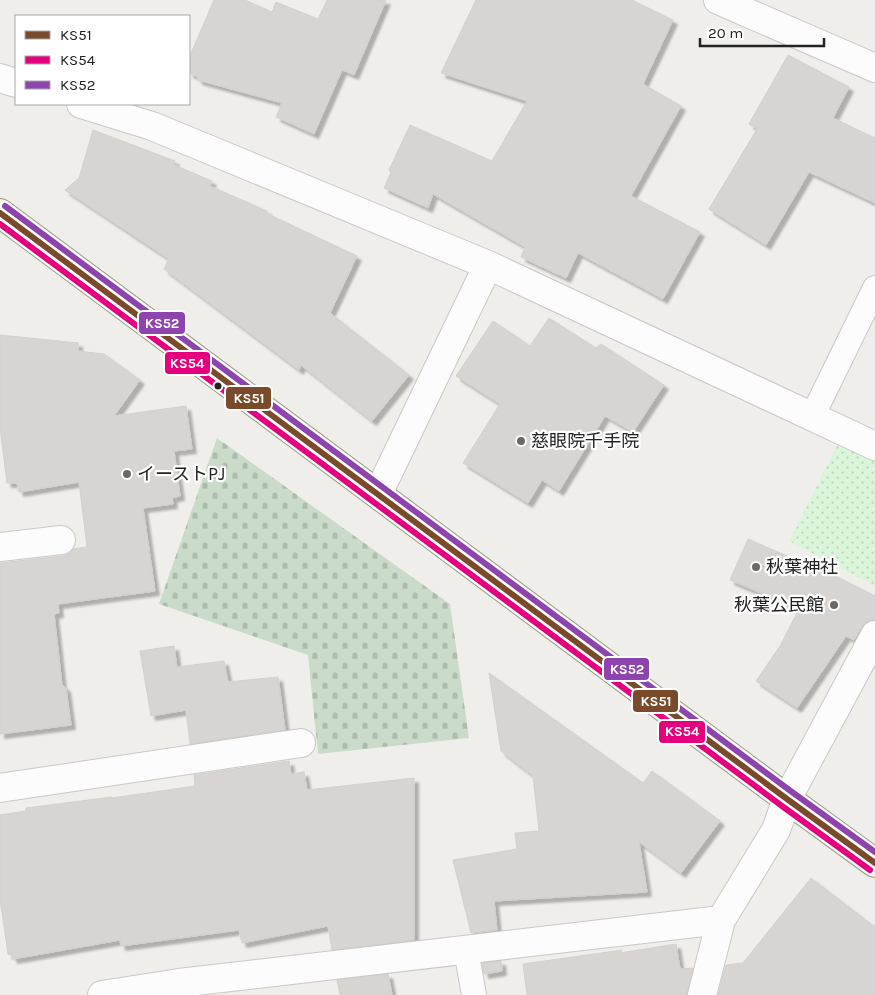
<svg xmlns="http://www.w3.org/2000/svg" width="875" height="995" viewBox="0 0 875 995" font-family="Karla,'Noto Sans JP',sans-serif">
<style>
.cemetery{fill:url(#cemetery-stones)}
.park{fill:url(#park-dots)}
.building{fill:#d7d4d2;stroke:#d3d0cc;filter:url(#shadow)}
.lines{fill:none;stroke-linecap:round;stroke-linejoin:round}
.lane-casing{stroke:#c9c8c7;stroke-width:26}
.street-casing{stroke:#c9c8c7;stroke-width:30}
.secondary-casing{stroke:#999a82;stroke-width:30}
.lane{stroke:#fdfcfc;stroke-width:24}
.street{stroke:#fdfcfc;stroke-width:28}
.secondary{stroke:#f4f4ed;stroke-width:28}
.bus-1-casing{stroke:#fff;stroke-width:10}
.bus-2-casing{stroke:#fff;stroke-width:10}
.bus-3-casing{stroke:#fff;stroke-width:10}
.bus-1{stroke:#7a4b2a;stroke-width:6}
.bus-2{stroke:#e5007d;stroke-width:6}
.bus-3{stroke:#8e44ad;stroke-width:6}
.bus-dot{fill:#222;stroke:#fff;stroke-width:2}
.poi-dot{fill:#6a6968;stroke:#fff;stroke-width:2}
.labels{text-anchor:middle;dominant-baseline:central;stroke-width:4.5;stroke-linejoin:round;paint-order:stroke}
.poi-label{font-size:18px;fill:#222;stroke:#fff;text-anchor:start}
.line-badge{stroke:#fff;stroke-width:2}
.badge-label{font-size:14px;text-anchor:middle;font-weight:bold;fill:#fff}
</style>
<defs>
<pattern id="cemetery-stones" width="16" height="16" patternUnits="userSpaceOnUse" patternTransform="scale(1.25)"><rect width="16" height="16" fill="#cadbca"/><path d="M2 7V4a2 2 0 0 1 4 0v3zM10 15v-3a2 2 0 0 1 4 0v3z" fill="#adbcad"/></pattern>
<pattern id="park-dots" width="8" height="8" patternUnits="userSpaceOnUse" patternTransform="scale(1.25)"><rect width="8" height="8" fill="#daf5da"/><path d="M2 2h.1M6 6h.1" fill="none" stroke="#bbd2bb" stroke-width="1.8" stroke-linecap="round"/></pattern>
<filter id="shadow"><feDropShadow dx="4.5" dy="4.5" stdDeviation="1" flood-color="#0004"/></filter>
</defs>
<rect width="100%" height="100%" fill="#f0eeeb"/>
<path class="cemetery" d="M217 438 450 604 469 738 318 754 308 655 159 604Z"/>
<path class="park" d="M840 440 875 457V586L789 541Z"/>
<path class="building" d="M214 0H245L272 12 276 2 318 19 327 0H386L354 75 342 70 314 134 276 117 282 103 198 80V77L189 73V58Z
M476 0H632L673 20 643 84 681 106 631 196 700 232 663 299 578 253 566 278 521 257 525 247 433 194 428 208 384 188 391 172 389 170 410 125 492 161 527 101 441 73Z
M788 55 849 87 833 118 875 138V203L809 172 766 245 709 209 757 129 749 124Z
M93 130 175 161 174 165 212 181 210 186 267 211 266 213 357 256 330 313 409 375 372 421 301 365 299 370 164 269 169 259 65 190 79 178Z
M549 318 596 348 601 344 664 385 633 432 605 416 559 491 542 480 528 503 463 463 500 404 456 376 493 321 530 346Z
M0 335 78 343V351L104 354 140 380 114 416 186 406 192 449 174 451 180 496 172 498 173 504 143 508 155 591 58 604 59 613 54 614 62 685 66 688 71 725 0 734V563L63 556 70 553 73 549 87 547 79 482 19 492 17 483H7L0 427Z
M748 539 819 570 820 568 875 596V619L866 622 861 628 854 640 846 636 797 708 756 681 780 646 799 609 730 580Z
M174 646 177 667 224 661 228 682 278 677 285 730 190 744 186 710 151 716 140 651Z
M489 673 643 783 652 771 720 821 681 873 639 842 647 892 494 901 497 930 471 933 453 860 517 849 515 833 539 831 533 776 501 751Z
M289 761 291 774 304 772 307 790 414 778V940L332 950 328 926 242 943 239 930 121 946 120 940 13 959 12 955 8 954 0 899V815L26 811V808L112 797V798L195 786 194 775Z
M811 878 875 927V995H718L726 965 743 963Z
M676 944 680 969 693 968 687 995H527L523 964 622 950 620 953Z
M501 961 502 971 484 974 482 963Z
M388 974 392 995H340L337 980Z"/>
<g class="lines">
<g class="lane-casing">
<path id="lane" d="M812 417 875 288
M466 950 474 995"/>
</g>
<g class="street-casing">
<path id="street" d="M718 0 875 68
M0 78 16 83
M81 104 152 126 488 265 875 446
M378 494 488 265
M0 547 61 540
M0 788 301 743
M102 995 179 983 721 920
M702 995 721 920 776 830 787 799 875 635"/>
</g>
<g class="secondary-casing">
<path id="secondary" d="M0 213 787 799 875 863"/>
</g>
<use href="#lane" class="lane"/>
<use href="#street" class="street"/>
<use href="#secondary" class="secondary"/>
<g class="bus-1-casing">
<path id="bus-1" d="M0 213 787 799 875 863"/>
</g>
<g class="bus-2-casing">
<path id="bus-2" d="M0 224 782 806 870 870"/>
</g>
<g class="bus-3-casing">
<path id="bus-3" d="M5 206 792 792 875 852"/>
</g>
<use href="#bus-1" class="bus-1"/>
<use href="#bus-2" class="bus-2"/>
<use href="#bus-3" class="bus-3"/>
</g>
<circle class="bus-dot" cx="218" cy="386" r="4.5"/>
<g class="poi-dot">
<circle cx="521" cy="441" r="5"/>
<circle cx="127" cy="474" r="5"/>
<circle cx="756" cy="567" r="5"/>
<circle cx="834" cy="605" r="5"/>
</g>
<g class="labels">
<g class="poi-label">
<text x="531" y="441">慈眼院千手院</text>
<text x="137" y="474">イーストPJ</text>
<text x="766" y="567">秋葉神社</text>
<text x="824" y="605" text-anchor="end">秋葉公民館</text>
</g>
</g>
<g class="line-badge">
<rect x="138" y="311" width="48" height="24" rx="5" fill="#8e44ad"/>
<rect x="164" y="351" width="47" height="24" rx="5" fill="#e5007d"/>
<rect x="225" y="386" width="47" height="24" rx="5" fill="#7a4b2a"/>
<rect x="603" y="657" width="47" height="24" rx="5" fill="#8e44ad"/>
<rect x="632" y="689" width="47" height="24" rx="5" fill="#7a4b2a"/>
<rect x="658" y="720" width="48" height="24" rx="5" fill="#e5007d"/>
</g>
<g class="badge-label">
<text x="162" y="328">KS52</text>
<text x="187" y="368">KS54</text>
<text x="249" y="403">KS51</text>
<text x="627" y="674">KS52</text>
<text x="656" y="706">KS51</text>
<text x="682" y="736">KS54</text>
</g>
<rect x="15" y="15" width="175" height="90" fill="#ffffff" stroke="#a7a7a7"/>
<rect x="25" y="31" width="25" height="8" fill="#7a4b2a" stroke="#a7a7a7"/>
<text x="60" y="40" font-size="15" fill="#222222">KS51</text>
<rect x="25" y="56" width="25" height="8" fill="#e5007d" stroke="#a7a7a7"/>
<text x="60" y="65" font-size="15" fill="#222222">KS54</text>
<rect x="25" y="81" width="25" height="8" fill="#8e44ad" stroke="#a7a7a7"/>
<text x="60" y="90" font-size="15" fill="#222222">KS52</text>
<path d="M700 38v8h124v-8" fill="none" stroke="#222222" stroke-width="2.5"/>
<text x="708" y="38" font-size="15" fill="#222222" stroke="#ffffff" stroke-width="4" paint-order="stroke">20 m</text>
</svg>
